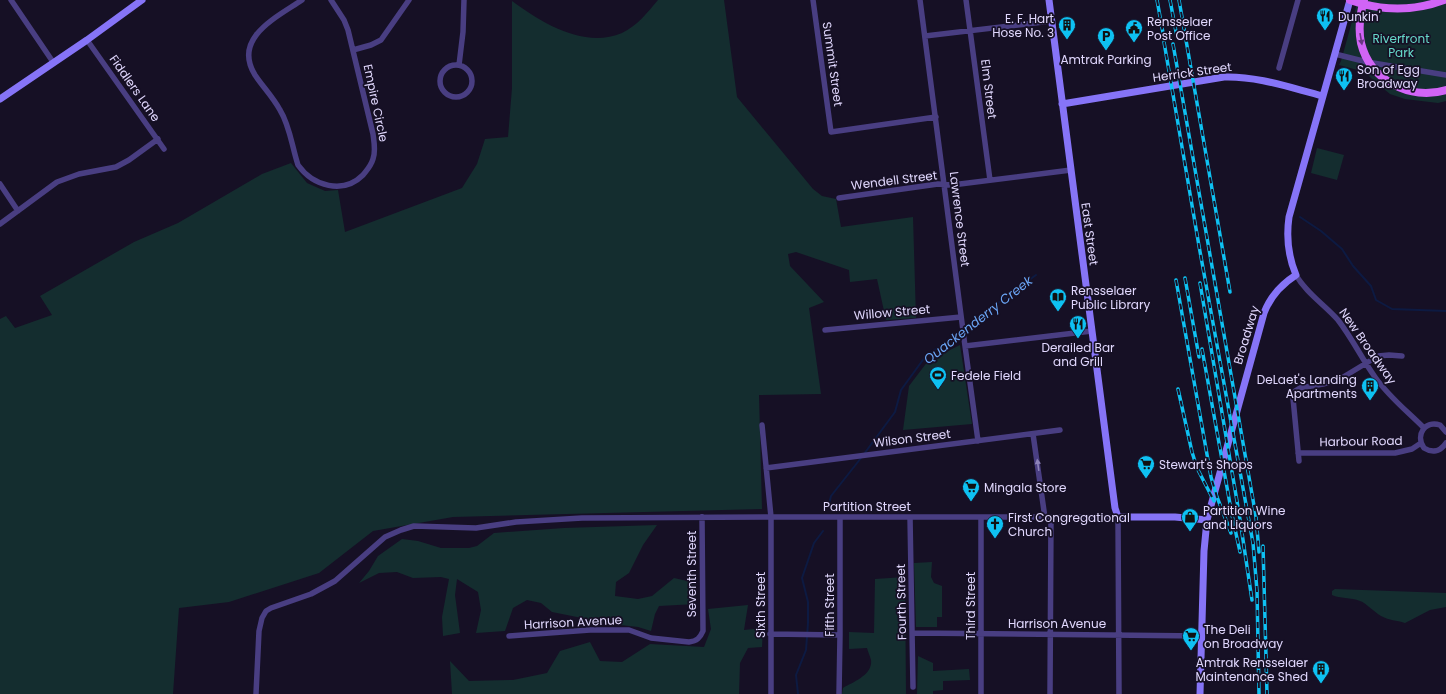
<svg xmlns="http://www.w3.org/2000/svg" width="1446" height="694" viewBox="0 0 1446 694" font-family="Poppins,sans-serif">
<style>
.green{fill:#142d2f}
.lines{fill:none;stroke-linecap:round;stroke-linejoin:round}
.stream{stroke:#0d1a42;stroke-width:2}
.street{stroke:#493e82;stroke-width:5.5}
.secondary{stroke:#8674f7;stroke-width:7}
.primary{stroke:#d164f6;stroke-width:8}
.rail-casing{stroke:#0ec1f2;stroke-width:3.5}
.rail{stroke:#161025;stroke-width:2;stroke-dasharray:6;stroke-linecap:butt}
.oneway{fill:#6a3683}
.oneway2{fill:#8d83b9}
.labels{text-anchor:middle;dominant-baseline:central;stroke-width:3.5;stroke-linejoin:round;paint-order:stroke}
.poi-label{font-size:12px;fill:#e0d7fd;stroke:#161025;text-anchor:start}
.park-label{font-size:12px;fill:#66d9ca;stroke:#161025}
.street-label{font-size:12px;fill:#e0d7fd;stroke:#161025}
.water-label{font-size:13px;font-style:italic;fill:#6ba6f7;stroke:#161025}
</style>
<rect width="100%" height="100%" fill="#161025"/>
<path class="green" d="M658 0H724L737 97 813 189 822 196 836 199 841 227 913 217 916 318 886 320 877 279 850 282 849 270 796 252 788 254 790 266 824 302 809 308 821 394 759 395 762 509 453 517 373 531 319 573 229 602 179 608 173 694H0V319L6 316 15 328 52 315 40 296 134 242 178 223 262 174 291 163 307 183 325 191 338 190 345 232 462 188 477 164 485 139 508 137 512 88V1C542 23 584 49 622 33 637 26 648 12 658 0Z
M1358 0H1446V101L1438 103 1405 99 1390 94 1374 81 1365 72 1339 65 1341 61Z
M1317 148 1344 155 1337 180 1311 173Z
M960 345 972 424 903 430 909 386 928 361Z
M657 525 643 545 629 573 616 582 615 596 638 599 652 596 674 578 696 583V604L659 606 655 614 651 631 638 627 612 624 552 612 541 603 527 600 513 608 505 631 476 633 481 610 478 592 457 579 455 595 460 633 443 636 442 617 449 579 441 577 413 578 397 572 379 573 359 583 369 571 378 556 402 539 418 541 441 548H469L477 546 494 533 564 528Z
M932 562 931 577 934 583 942 586V617H937V627H916L914 563Z
M905 577 906 694H842L843 688C853 682 873 675 871 660 870 656 868 652 867 648L849 649V632L874 633 875 579Z
M1335 589 1446 593V607L1430 610 1405 623C1396 620 1390 621 1381 616 1374 612 1365 602 1360 601 1351 597 1340 599 1332 595V591Z
M748 605 744 630 763 628 762 647 748 648 740 663 739 694H452L450 661 469 681 513 680 547 673 560 651 590 642 600 661 622 662 650 644 704 647 711 629 708 609Z
M918 656 933 663V671L969 669 970 680 943 681V690L933 691V694H917Z"/>
<g class="lines">
<path class="stream" d="M1300 217 1321 231 1342 249 1353 266 1371 286 1376 300 1392 309 1446 311
M864 454 895 412 901 390 925 357 1036 275
M829 504 831 496 861 458
M798 694 796 675 806 650 808 623V602L802 578 814 543 823 531"/>
<path class="street" d="M11 0 53 62
M302 0C277 17 232 38 255 75 263 87 273 97 280 110 290 126 292 147 298 165 313 186 343 195 363 175 367 170 371 166 373 159 376 151 374 142 373 134L348 30 344 20 331 0
M813 0 831 132 936 117
M920 0 965 346 978 441
M966 0 990 180
M925 36 1052 21
M87 40 164 149
M353 50 371 45 381 40 409 0
M1335 54 1367 62 1446 75
M440 81a16 16 0 1 1 32 0a16 16 0 1 1-32 0Z
M459 65 463 32 464 0
M1279 68 1298 0
M0 184 18 211
M839 198 938 184 952 185 1071 170
M0 224 57 182 79 174 116 167 129 160 158 139
M1296 275C1306 293 1325 305 1338 320 1352 338 1362 359 1375 377 1389 397 1407 411 1424 428
M825 330 961 317
M965 346 1092 331
M762 425 771 517V694
M1446 432 1440 425C1425 420 1415 435 1424 448 1432 453 1440 452 1446 443
M1033 434 1045 518
M1298 453H1395L1412 449 1421 443
M1299 461 1293 398 1295 391 1300 388 1323 384 1340 379 1378 356 1389 355 1402 356
M766 468 1060 430
M910 517 913 687
M912 633 1202 636
M770 634 840 635
M509 636 590 630H629L651 638 689 642C697 641 700 638 703 631L702 517
M256 694 259 631 262 618 266 611 271 608 311 594 335 581 385 537 401 530 414 526 476 528 516 522 582 518 771 517H1118L1119 694
M839 694 840 635V517
M981 694V517
M1050 694 1051 518"/>
<path class="secondary" d="M1049 0 1115 508 1118 517H1175L1207 520
M0 99 87 40 142 0
M1062 104 1224 77C1258 76 1291 88 1323 96
M1200 694 1204 551 1207 520 1264 313C1270 297 1282 284 1296 275 1288 256 1286 238 1289 217L1350 0"/>
<path class="primary" d="M1350 0C1381 11 1412 12 1444 0
M1364 0C1360 14 1358 28 1361 43 1370 80 1410 101 1446 90"/>
<g class="rail-casing">
<path id="rail" d="M1157 0 1163 33
M1170 0 1177 37
M1179 0 1230 292
M1164 42 1199 246 1253 543 1257 591 1259 694
M1173 44 1256 517 1259 552
M1185 278 1199 357
M1176 280 1211 477 1217 497 1231 533
M1200 283 1239 513 1252 600
M1202 349 1232 515 1240 552
M1178 389 1192 452 1197 468 1214 501
M1263 546 1267 694"/>
</g>
<use href="#rail" class="rail"/>
</g>
<defs><path id="oneway-solid" d="M-6-.8H1V-3.2L6.5 0L1 3.2V.8H-6Z"/></defs>
<use class="oneway" href="#oneway-solid" transform="translate(1361 39) rotate(80)"/>
<use class="oneway2" href="#oneway-solid" transform="translate(1038 465) rotate(-98)"/>
<defs>
<g id="restaurant-pin" transform="scale(0.9)"><path d="M0 17L-7.5 6A9.5 9.5 0 1 1 7.5 6Z" fill="#0ec1f2" stroke="#161025"/><path d="M-5-6h1v4h1v-4h1v4h1v-4h1v5L-1.5 .5V6h-2V.5L-5-1ZM5-6V6H3V1.5H1.5Q1.5-4 5-6Z" fill="#111"/></g>
<g id="building-pin" transform="scale(0.9)"><path d="M0 17L-7.5 6A9.5 9.5 0 1 1 7.5 6Z" fill="#0ec1f2" stroke="#161025"/><path d="M-4-6H4V6H1V3H-1V6H-4ZM-2.5-4.3h1.7v1.8h-1.7ZM.8-4.3h1.7v1.8H.8ZM-2.5-1h1.7V.8h-1.7ZM.8-1h1.7V.8H.8Z" fill="#111"/></g>
<g id="civic-pin" transform="scale(0.9)"><path d="M0 17L-7.5 6A9.5 9.5 0 1 1 7.5 6Z" fill="#0ec1f2" stroke="#161025"/><path d="M-.6-6.5H3V-4.5H.6V-3L4-1V1h2V6H-6V1h2V-1L-.6-3ZM-1.2 2.5V6h2.4V2.5Z" fill="#111"/></g>
<g id="parking-pin" transform="scale(0.9)"><path d="M0 17L-7.5 6A9.5 9.5 0 1 1 7.5 6Z" fill="#0ec1f2" stroke="#161025"/><path d="M-3.5-5.5H1a3.5 3.5 0 0 1 0 7H-1V5.5H-3.5ZM-1-3.4V-.6H.8a1.4 1.4 0 0 0 0-2.8Z" fill="#111"/></g>
<g id="library-pin" transform="scale(0.9)"><path d="M0 17L-7.5 6A9.5 9.5 0 1 1 7.5 6Z" fill="#0ec1f2" stroke="#161025"/><path d="M-6-4Q-3-5.5-.7-3.5V5Q-3 3-6 4ZM6-4Q3-5.5 .7-3.5V5Q3 3 6 4Z" fill="#111"/></g>
<g id="stadium-pin" transform="scale(0.9)"><path d="M0 17L-7.5 6A9.5 9.5 0 1 1 7.5 6Z" fill="#0ec1f2" stroke="#161025"/><path d="M0-5a6.5 5 0 1 0 0 10a6.5 5 0 1 0 0-10ZM-3.5-1.8h7v3.6h-7Z" fill="#111"/></g>
<g id="supermarket-pin" transform="scale(0.9)"><path d="M0 17L-7.5 6A9.5 9.5 0 1 1 7.5 6Z" fill="#0ec1f2" stroke="#161025"/><path d="M-6-5.5h2.5l.6 2H6L4.5 2H-2.5L-4.4-4H-6ZM-1.5 3.2a1.3 1.3 0 1 0 .1 0ZM3 3.2a1.3 1.3 0 1 0 .1 0Z" fill="#111"/></g>
<g id="shop-pin" transform="scale(0.9)"><path d="M0 17L-7.5 6A9.5 9.5 0 1 1 7.5 6Z" fill="#0ec1f2" stroke="#161025"/><path d="M-5-2.5h2.3a2.7 3.5 0 0 1 5.4 0H5L5.5 6h-11ZM-1.5-2.5h3a1.5 2.3 0 0 0-3 0Z" fill="#111"/></g>
<g id="church-pin" transform="scale(0.9)"><path d="M0 17L-7.5 6A9.5 9.5 0 1 1 7.5 6Z" fill="#0ec1f2" stroke="#161025"/><path d="M-1.2-6h2.4v3.5h3.3v2.4h-3.3V6h-2.4V-.1h-3.3v-2.4h3.3Z" fill="#111"/></g>
</defs>
<g fill-rule="evenodd">
<use href="#restaurant-pin" x="1325" y="16"/>
<use href="#building-pin" x="1067" y="25"/>
<use href="#civic-pin" x="1134" y="28"/>
<use href="#parking-pin" x="1106" y="36"/>
<use href="#restaurant-pin" x="1344" y="76"/>
<use href="#library-pin" x="1058" y="297"/>
<use href="#restaurant-pin" x="1078" y="324"/>
<use href="#stadium-pin" x="938" y="375"/>
<use href="#building-pin" x="1370" y="386"/>
<use href="#supermarket-pin" x="1146" y="464"/>
<use href="#supermarket-pin" x="971" y="487"/>
<use href="#shop-pin" x="1190" y="517"/>
<use href="#church-pin" x="995" y="524"/>
<use href="#supermarket-pin" x="1191" y="636"/>
<use href="#building-pin" x="1321" y="669"/>
</g>
<g class="labels">
<g class="poi-label">
<text x="1338" y="16">Dunkin'</text>
<text x="1054" y="18" text-anchor="end">E. F. Hart<tspan x="1054" dy="14">Hose No. 3</tspan></text>
<text x="1147" y="21">Rensselaer<tspan x="1147" dy="14">Post Office</tspan></text>
<text x="1106" y="59" text-anchor="middle">Amtrak Parking</text>
<text x="1357" y="69">Son of Egg<tspan x="1357" dy="14">Broadway</tspan></text>
<text x="1071" y="290">Rensselaer<tspan x="1071" dy="14">Public Library</tspan></text>
<text x="1078" y="347" text-anchor="middle">Derailed Bar<tspan x="1078" dy="14">and Grill</tspan></text>
<text x="951" y="375">Fedele Field</text>
<text x="1357" y="379" text-anchor="end">DeLaet's Landing<tspan x="1357" dy="14">Apartments</tspan></text>
<text x="1159" y="464">Stewart's Shops</text>
<text x="984" y="487">Mingala Store</text>
<text x="1203" y="510">Partition Wine<tspan x="1203" dy="14">and Liquors</tspan></text>
<text x="1008" y="517">First Congregational<tspan x="1008" dy="14">Church</tspan></text>
<text x="1204" y="629">The Deli<tspan x="1204" dy="14">on Broadway</tspan></text>
<text x="1308" y="662" text-anchor="end">Amtrak Rensselaer<tspan x="1308" dy="14">Maintenance Shed</tspan></text>
</g>
<g class="park-label">
<text x="1401" y="38">Riverfront<tspan x="1401" dy="14">Park</tspan></text>
</g>
<g class="street-label">
<text transform="translate(833 64) rotate(82)">Summit Street</text>
<text transform="translate(1192 72) rotate(-8)">Herrick Street</text>
<text transform="translate(135 88) rotate(55)">Fiddlers Lane</text>
<text transform="translate(989 89) rotate(83)">Elm Street</text>
<text transform="translate(376 103) rotate(78)">Empire Circle</text>
<text transform="translate(894 180) rotate(-7)">Wendell Street</text>
<text transform="translate(960 219) rotate(83)">Lawrence Street</text>
<text transform="translate(1090 234) rotate(82)">East Street</text>
<text transform="translate(892 312) rotate(-5)">Willow Street</text>
<text transform="translate(1246 335) rotate(-73)">Broadway</text>
<text transform="translate(1368 346) rotate(55)">New Broadway</text>
<text transform="translate(912 438) rotate(-7)">Wilson Street</text>
<text transform="translate(1361 441) rotate(-1)">Harbour Road</text>
<text x="867" y="506">Partition Street</text>
<text transform="translate(691 574) rotate(-90)">Seventh Street</text>
<text transform="translate(901 602) rotate(-91)">Fourth Street</text>
<text transform="translate(760 605) rotate(-90)">Sixth Street</text>
<text transform="translate(829 605) rotate(-90)">Fifth Street</text>
<text transform="translate(970 606) rotate(-90)">Third Street</text>
<text transform="translate(573 622) rotate(-3)">Harrison Avenue</text>
<text x="1057" y="623">Harrison Avenue</text>
</g>
<g class="water-label">
<text transform="translate(978 320) rotate(-38)">Quackenderry Creek</text>
</g>
</g>
</svg>
